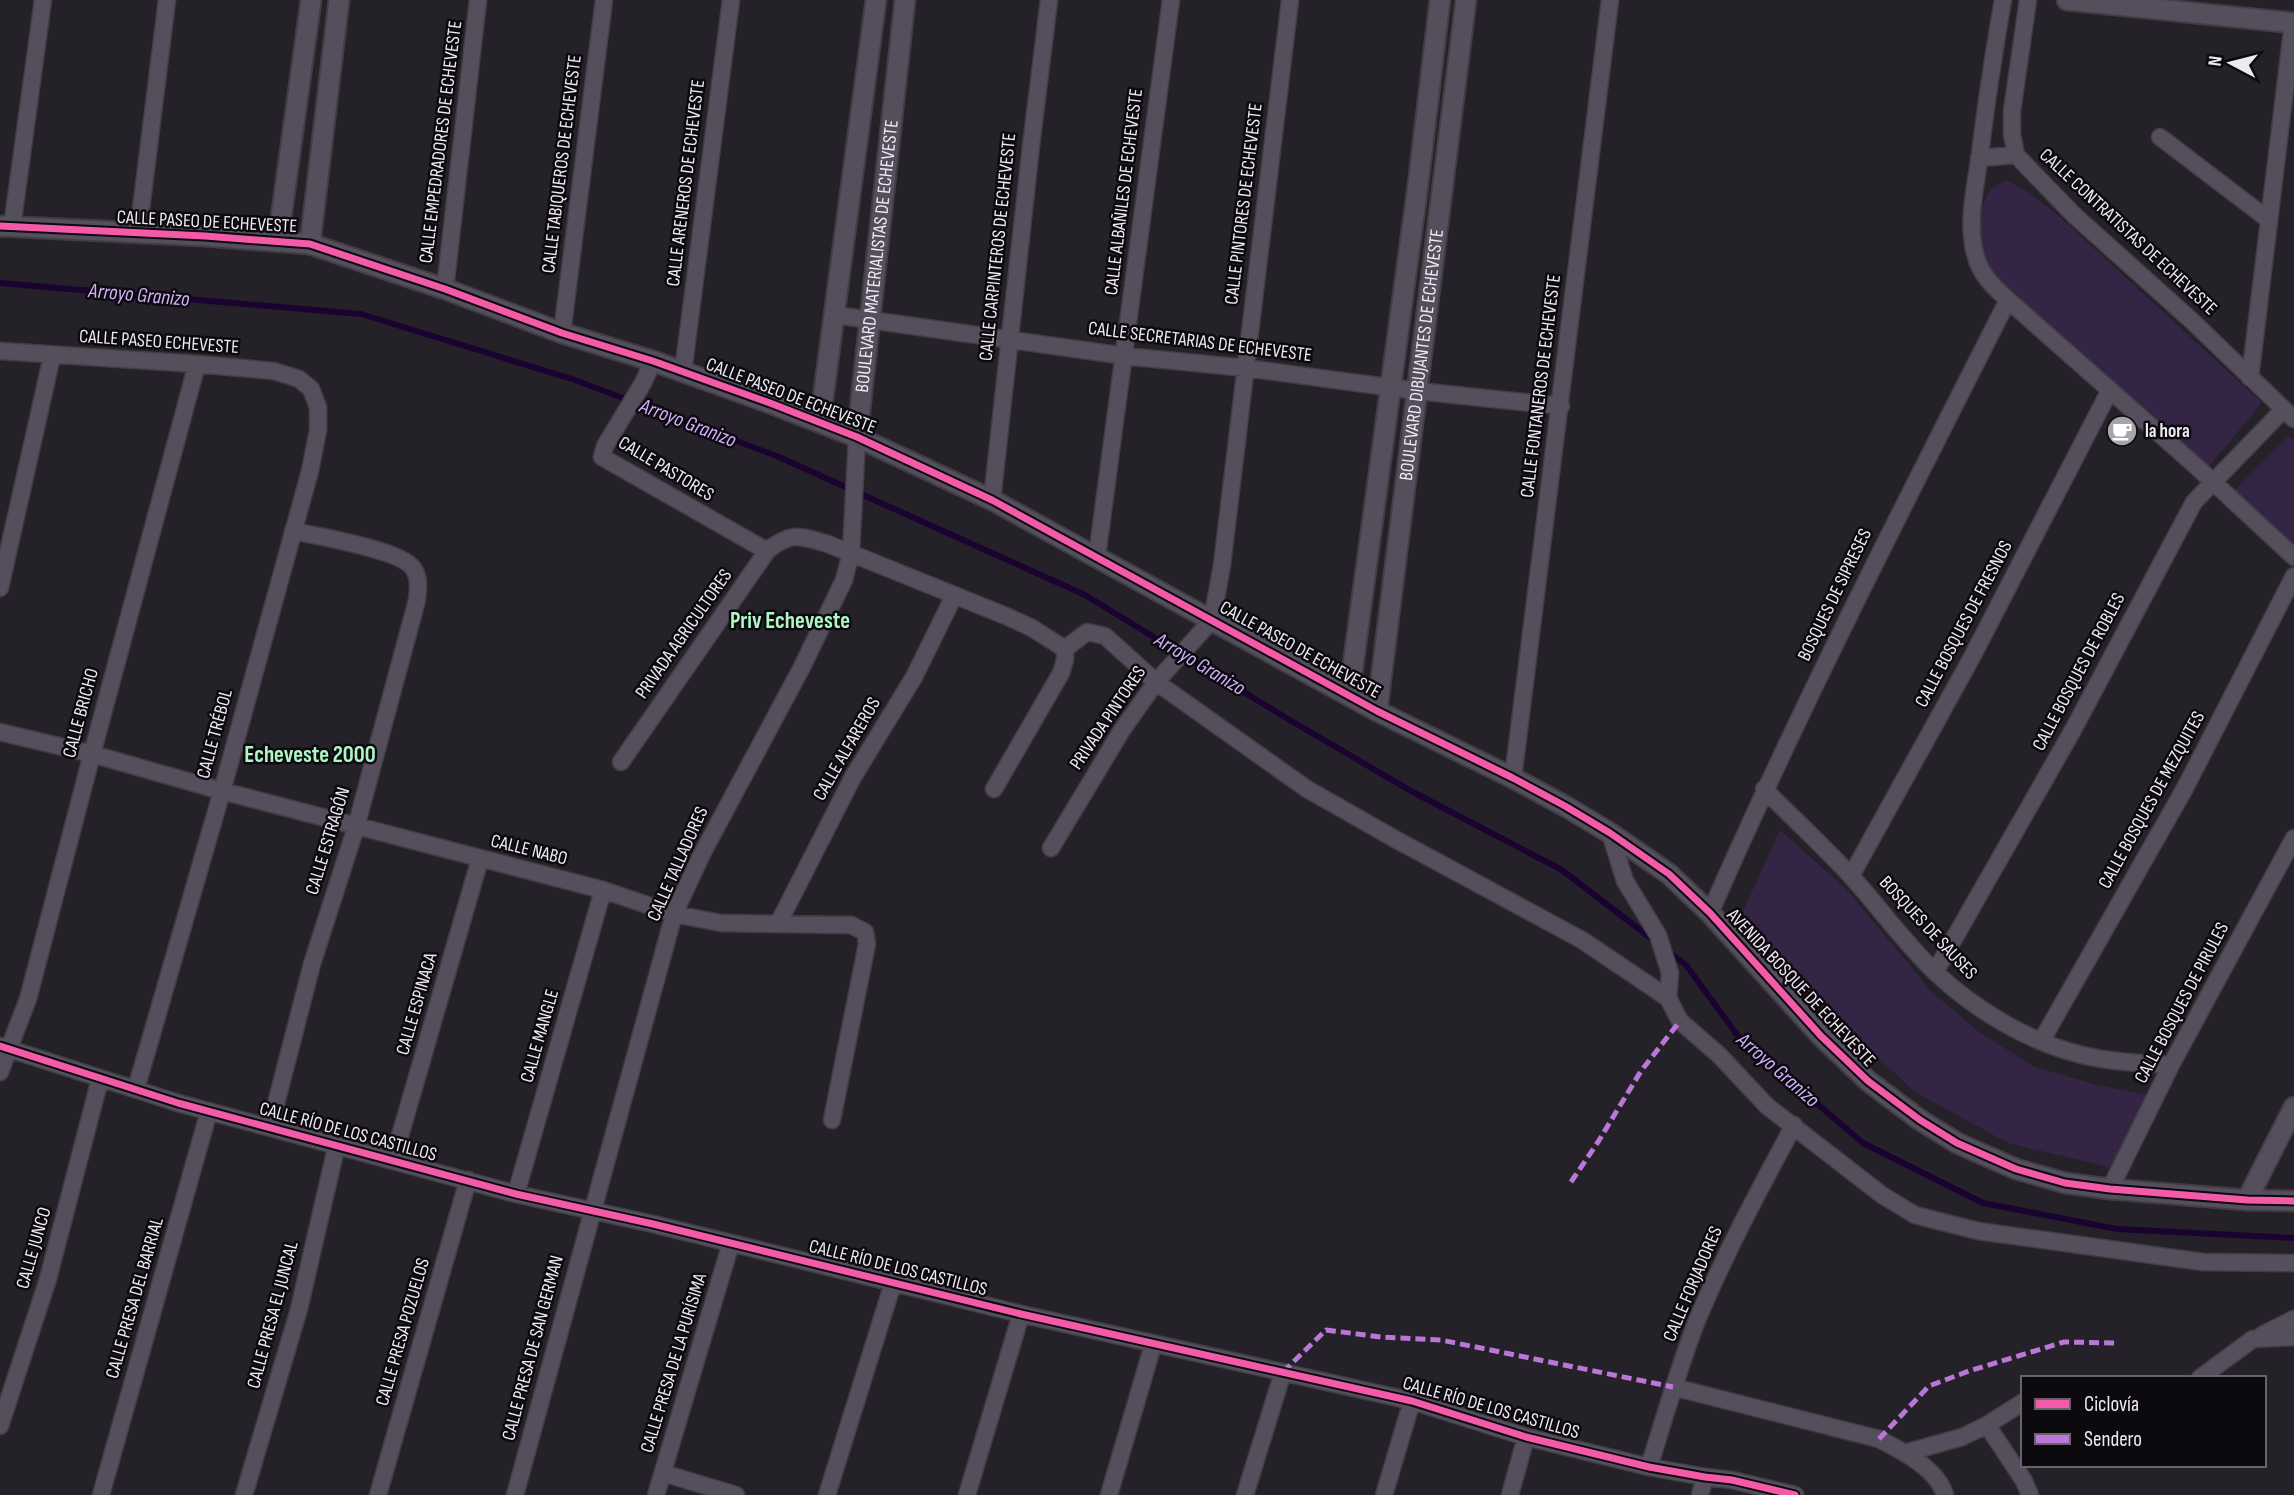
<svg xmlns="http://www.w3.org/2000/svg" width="2294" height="1495" viewBox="0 0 2294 1495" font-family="'Sofia Sans Condensed',sans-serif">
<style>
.green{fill:#342544}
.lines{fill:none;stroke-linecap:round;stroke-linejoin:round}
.stream{stroke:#1b0331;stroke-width:6}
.minor-casing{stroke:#403e44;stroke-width:19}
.tertiary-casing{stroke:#403e44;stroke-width:23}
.minor{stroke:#554f5d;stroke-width:16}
.tertiary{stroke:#554f5d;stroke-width:19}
.quiet{stroke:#ba77d6;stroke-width:5;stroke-dasharray:10 5;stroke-linecap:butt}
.cycleway-casing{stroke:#0c090f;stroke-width:11}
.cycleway{stroke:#f35aa7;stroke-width:7}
.labels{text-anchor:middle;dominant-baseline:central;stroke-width:5;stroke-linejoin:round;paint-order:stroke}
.street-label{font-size:19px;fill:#eeeaf3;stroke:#0c090f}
.poi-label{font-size:19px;font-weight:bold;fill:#eeeaf3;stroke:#0c090f;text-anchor:start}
.water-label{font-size:21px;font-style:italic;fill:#d1b1fa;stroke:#0c090f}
.quarter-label{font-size:23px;font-weight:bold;fill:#aef7c5;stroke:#0c090f}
</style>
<rect width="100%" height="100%" fill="#242128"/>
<path class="green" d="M2006 180 2028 192 2059 216 2262 403 2205 471 2053 334 1985 265 1980 230 1982 208 1989 191Z
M2289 436 2294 440V550L2232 493Z
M1780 830 1847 890 1931 991 1979 1032 2035 1067 2097 1085 2148 1095 2113 1168 2008 1143 1915 1092 1824 1008 1739 920Z"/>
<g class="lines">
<path class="stream" d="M0 283 361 314 575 380 779 457 1085 595 1288 719 1411 791 1562 870 1657 943
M1668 952 1686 965 1738 1036 1863 1143 1983 1203 2117 1229 2294 1238"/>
<g class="minor-casing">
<path id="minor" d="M2003 0C1994 52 1986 103 1980 155 1975 189 1965 229 1978 263 1984 278 1996 289 2008 300L2197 467 2294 557
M2028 0 2012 111V134L2016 155 2074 215 2191 320 2294 419
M2160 137 2269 220
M1979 158 2016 155
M12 227 43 0
M138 233 167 0
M445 289 478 0
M835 315 1125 356 1246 368 1417 391 1561 406
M562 333 604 0
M0 351 197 364 274 371 299 379 311 389 318 407V430L310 471 222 791 136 1089
M653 361 643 383 605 446 602 457 767 551
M683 372 731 0
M2250 378 2293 23
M992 500 1031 146 1049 0
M1097 556 1171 0
M0 588 52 356
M1065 649 1087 632 1105 636 1156 682 1307 789 1395 839 1582 940 1668 998
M0 732 92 754 222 791 603 890 674 914 721 923 851 925 865 932 867 944 832 1120
M621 762 767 551C791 531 800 536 828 544L1006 616 1032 628 1065 649
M1513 778 1610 0
M994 789 1061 673 1065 660V649
M1764 789C1793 818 1823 846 1851 876 1879 907 1904 942 1935 972 1974 1009 2028 1042 2082 1055 2111 1062 2141 1063 2171 1065
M1610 833 1625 881 1658 935 1670 973 1668 998 1680 1021 1719 1055 1767 1106 1882 1195 1915 1215 1978 1231 2203 1262 2294 1263
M1051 848 1122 730 1156 682 1212 620 1222 565 1290 0
M1851 876 1972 657 2110 390
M1710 913C1801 705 1905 503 2008 300
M778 924 853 777 914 677 954 596
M1935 972 2073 730 2194 502 2284 409
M2042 1040 2185 788 2294 576
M0 1046 178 1103 516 1194 653 1224 1021 1314 1412 1401 1526 1437 1649 1467 1705 1477 1732 1480 1795 1495
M0 1072 28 999 92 754 197 364
M270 1127 312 964 356 827 417 600C418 589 420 578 413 568 401 550 317 536 293 531
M393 1160 480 859
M2110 1189 2171 1065 2294 838
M516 1194 603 890
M2262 1335 2294 1319
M2200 1378 2253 1339 2294 1337
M1673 1387 1879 1439C1903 1452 1937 1468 1945 1495
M1987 1425 2024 1481 2030 1495
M0 1426 48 1279 100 1079
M1905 1453 1962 1437 1987 1425 2023 1402
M1649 1467C1664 1419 1678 1370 1696 1323 1724 1255 1759 1190 1794 1125
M663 1473 736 1495
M101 1495 209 1111
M244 1495 299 1309 337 1144
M378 1495 468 1180
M515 1495 674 914 703 852 802 667 844 580 851 553 857 437
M656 1495 731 1243
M827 1495 893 1283
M967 1495 1021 1314
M1109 1495 1153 1345
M1245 1495 1283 1372
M1384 1495 1412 1401
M1510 1495 1526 1437
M1700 1495 1705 1477"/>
</g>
<g class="tertiary-casing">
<g id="tertiary">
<path d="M2067 0 2294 23"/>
<path d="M0 226 205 236 310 244 445 289 562 333 653 361 770 403 857 437 992 500 1377 711 1513 778 1565 806 1610 833 1669 874 1710 913 1821 1036 1868 1081 1920 1120 1957 1143 2016 1169 2065 1183 2110 1189 2247 1200 2294 1201"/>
<path d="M278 240 311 0"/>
<path d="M310 244 339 0"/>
<path d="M820 421 876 0"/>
<path id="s1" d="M857 437 905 0"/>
<path d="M1349 695 1418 185 1440 0"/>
<path id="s2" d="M1377 711 1466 0"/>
<path d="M2247 1200 2294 1107"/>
</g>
</g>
<use href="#minor" class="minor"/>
<use href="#tertiary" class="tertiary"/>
<path class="quiet" d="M1571 1182 1598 1142 1641 1071 1680 1021
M1283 1372 1326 1330 1381 1337 1441 1340 1673 1387
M1879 1439 1929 1386 1969 1371 2064 1342 2119 1343"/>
<g class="cycleway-casing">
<path id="cycleway" d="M0 226 205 236 310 244 445 289 562 333 653 361 770 403 857 437 992 500 1377 711 1513 778 1565 806 1610 833 1669 874 1710 913 1821 1036 1868 1081 1920 1120 1957 1143 2016 1169 2065 1183 2110 1189 2247 1200 2294 1201
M0 1046 178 1103 516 1194 653 1224 1021 1314 1412 1401 1526 1437 1649 1467 1705 1477 1732 1480 1795 1495"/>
</g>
<use href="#cycleway" class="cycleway"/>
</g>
<defs>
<g id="cafe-disc" transform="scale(1.575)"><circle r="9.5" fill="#a7a4ac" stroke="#0c090f"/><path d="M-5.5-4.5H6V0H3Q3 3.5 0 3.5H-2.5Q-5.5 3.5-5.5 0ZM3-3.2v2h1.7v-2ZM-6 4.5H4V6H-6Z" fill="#fff"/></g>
</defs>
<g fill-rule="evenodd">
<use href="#cafe-disc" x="2122" y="431"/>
</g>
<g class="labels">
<g class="street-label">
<text transform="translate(441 142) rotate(-83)">CALLE EMPEDRADORES DE ECHEVESTE</text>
<text transform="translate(562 164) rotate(-83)">CALLE TABIQUEROS DE ECHEVESTE</text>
<text transform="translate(686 183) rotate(-83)">CALLE ARENEROS DE ECHEVESTE</text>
<text transform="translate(1124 192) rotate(-83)">CALLE ALBAÑILES DE ECHEVESTE</text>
<text transform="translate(1244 204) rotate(-83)">CALLE PINTORES DE ECHEVESTE</text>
<text transform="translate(207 222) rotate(3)">CALLE PASEO DE ECHEVESTE</text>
<text transform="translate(2128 232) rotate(43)">CALLE CONTRATISTAS DE ECHEVESTE</text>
<text transform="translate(998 247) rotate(-84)">CALLE CARPINTEROS DE ECHEVESTE</text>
<text stroke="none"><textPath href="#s1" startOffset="182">BOULEVARD MATERIALISTAS DE ECHEVESTE</textPath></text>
<text transform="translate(159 342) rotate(4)">CALLE PASEO ECHEVESTE</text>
<text transform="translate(1200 342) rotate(7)">CALLE SECRETARIAS DE ECHEVESTE</text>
<text stroke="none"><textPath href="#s2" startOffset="359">BOULEVARD DIBUJANTES DE ECHEVESTE</textPath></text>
<text transform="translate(1541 386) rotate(-83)">CALLE FONTANEROS DE ECHEVESTE</text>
<text transform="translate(791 396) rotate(21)">CALLE PASEO DE ECHEVESTE</text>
<text transform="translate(666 469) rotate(31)">CALLE PASTORES</text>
<text transform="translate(1835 595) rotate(-64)">BOSQUES DE SIPRESES</text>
<text transform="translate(1964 624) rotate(-62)">CALLE BOSQUES DE FRESNOS</text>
<text transform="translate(684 634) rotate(-55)">PRIVADA AGRICULTORES</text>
<text transform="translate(1300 650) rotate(29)">CALLE PASEO DE ECHEVESTE</text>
<text transform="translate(2079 672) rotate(-62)">CALLE BOSQUES DE ROBLES</text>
<text transform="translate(81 713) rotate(-75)">CALLE BRICHO</text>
<text transform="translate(1108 718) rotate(-56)">PRIVADA PINTORES</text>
<text transform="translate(215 734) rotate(-75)">CALLE TRÉBOL</text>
<text transform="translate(847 749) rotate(-60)">CALLE ALFAREROS</text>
<text transform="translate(2152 800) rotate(-61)">CALLE BOSQUES DE MEZQUITES</text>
<text transform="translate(328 841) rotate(-73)">CALLE ESTRAGÓN</text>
<text transform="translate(529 850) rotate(14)">CALLE NABO</text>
<text transform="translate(678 864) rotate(-66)">CALLE TALLADORES</text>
<text transform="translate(1928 928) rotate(47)">BOSQUES DE SAUSES</text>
<text transform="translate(1801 988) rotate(47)">AVENIDA BOSQUE DE ECHEVESTE</text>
<text transform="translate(2182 1003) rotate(-62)">CALLE BOSQUES DE PIRULES</text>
<text transform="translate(417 1004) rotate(-74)">CALLE ESPINACA</text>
<text transform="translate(540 1036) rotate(-74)">CALLE MANGLE</text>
<text transform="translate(348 1132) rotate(15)">CALLE RÍO DE LOS CASTILLOS</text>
<text transform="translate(34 1248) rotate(-74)">CALLE JUNCO</text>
<text transform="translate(898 1268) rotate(14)">CALLE RÍO DE LOS CASTILLOS</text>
<text transform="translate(1693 1284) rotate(-67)">CALLE FORJADORES</text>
<text transform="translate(135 1298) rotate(-74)">CALLE PRESA DEL BARRIAL</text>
<text transform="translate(273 1315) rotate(-75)">CALLE PRESA EL JUNCAL</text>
<text transform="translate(403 1332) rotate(-74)">CALLE PRESA POZUELOS</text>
<text transform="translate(533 1348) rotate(-75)">CALLE PRESA DE SAN GERMAN</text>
<text transform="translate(674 1363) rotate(-73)">CALLE PRESA DE LA PURÍSIMA</text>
<text transform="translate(1491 1408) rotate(16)">CALLE RÍO DE LOS CASTILLOS</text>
</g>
<g class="poi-label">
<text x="2145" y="431">la hora</text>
</g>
<g class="water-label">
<text transform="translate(139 295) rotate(5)">Arroyo Granizo</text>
<text transform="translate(688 423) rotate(21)">Arroyo Granizo</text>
<text transform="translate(1200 664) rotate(31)">Arroyo Granizo</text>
<text transform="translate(1778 1070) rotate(41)">Arroyo Granizo</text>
</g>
<g class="quarter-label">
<text x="790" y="621">Priv Echeveste</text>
<text x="310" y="755">Echeveste 2000</text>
</g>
</g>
<rect x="2021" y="1376" width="245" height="91" fill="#0c090f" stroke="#66636a" stroke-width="2"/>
<rect x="2035" y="1399" width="35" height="10" fill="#f35aa7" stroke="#66636a" stroke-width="2"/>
<text x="2084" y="1411" font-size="21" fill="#eeeaf3">Ciclovía</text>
<rect x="2035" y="1434" width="35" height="10" fill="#ba77d6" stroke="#66636a" stroke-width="2"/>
<text x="2084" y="1446" font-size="21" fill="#eeeaf3">Sendero</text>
<g transform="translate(2231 63) rotate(277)" stroke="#0c090f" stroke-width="5" paint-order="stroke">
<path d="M0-5L12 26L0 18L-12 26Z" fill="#eeeaf3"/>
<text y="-10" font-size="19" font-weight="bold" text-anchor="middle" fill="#eeeaf3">N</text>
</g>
</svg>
